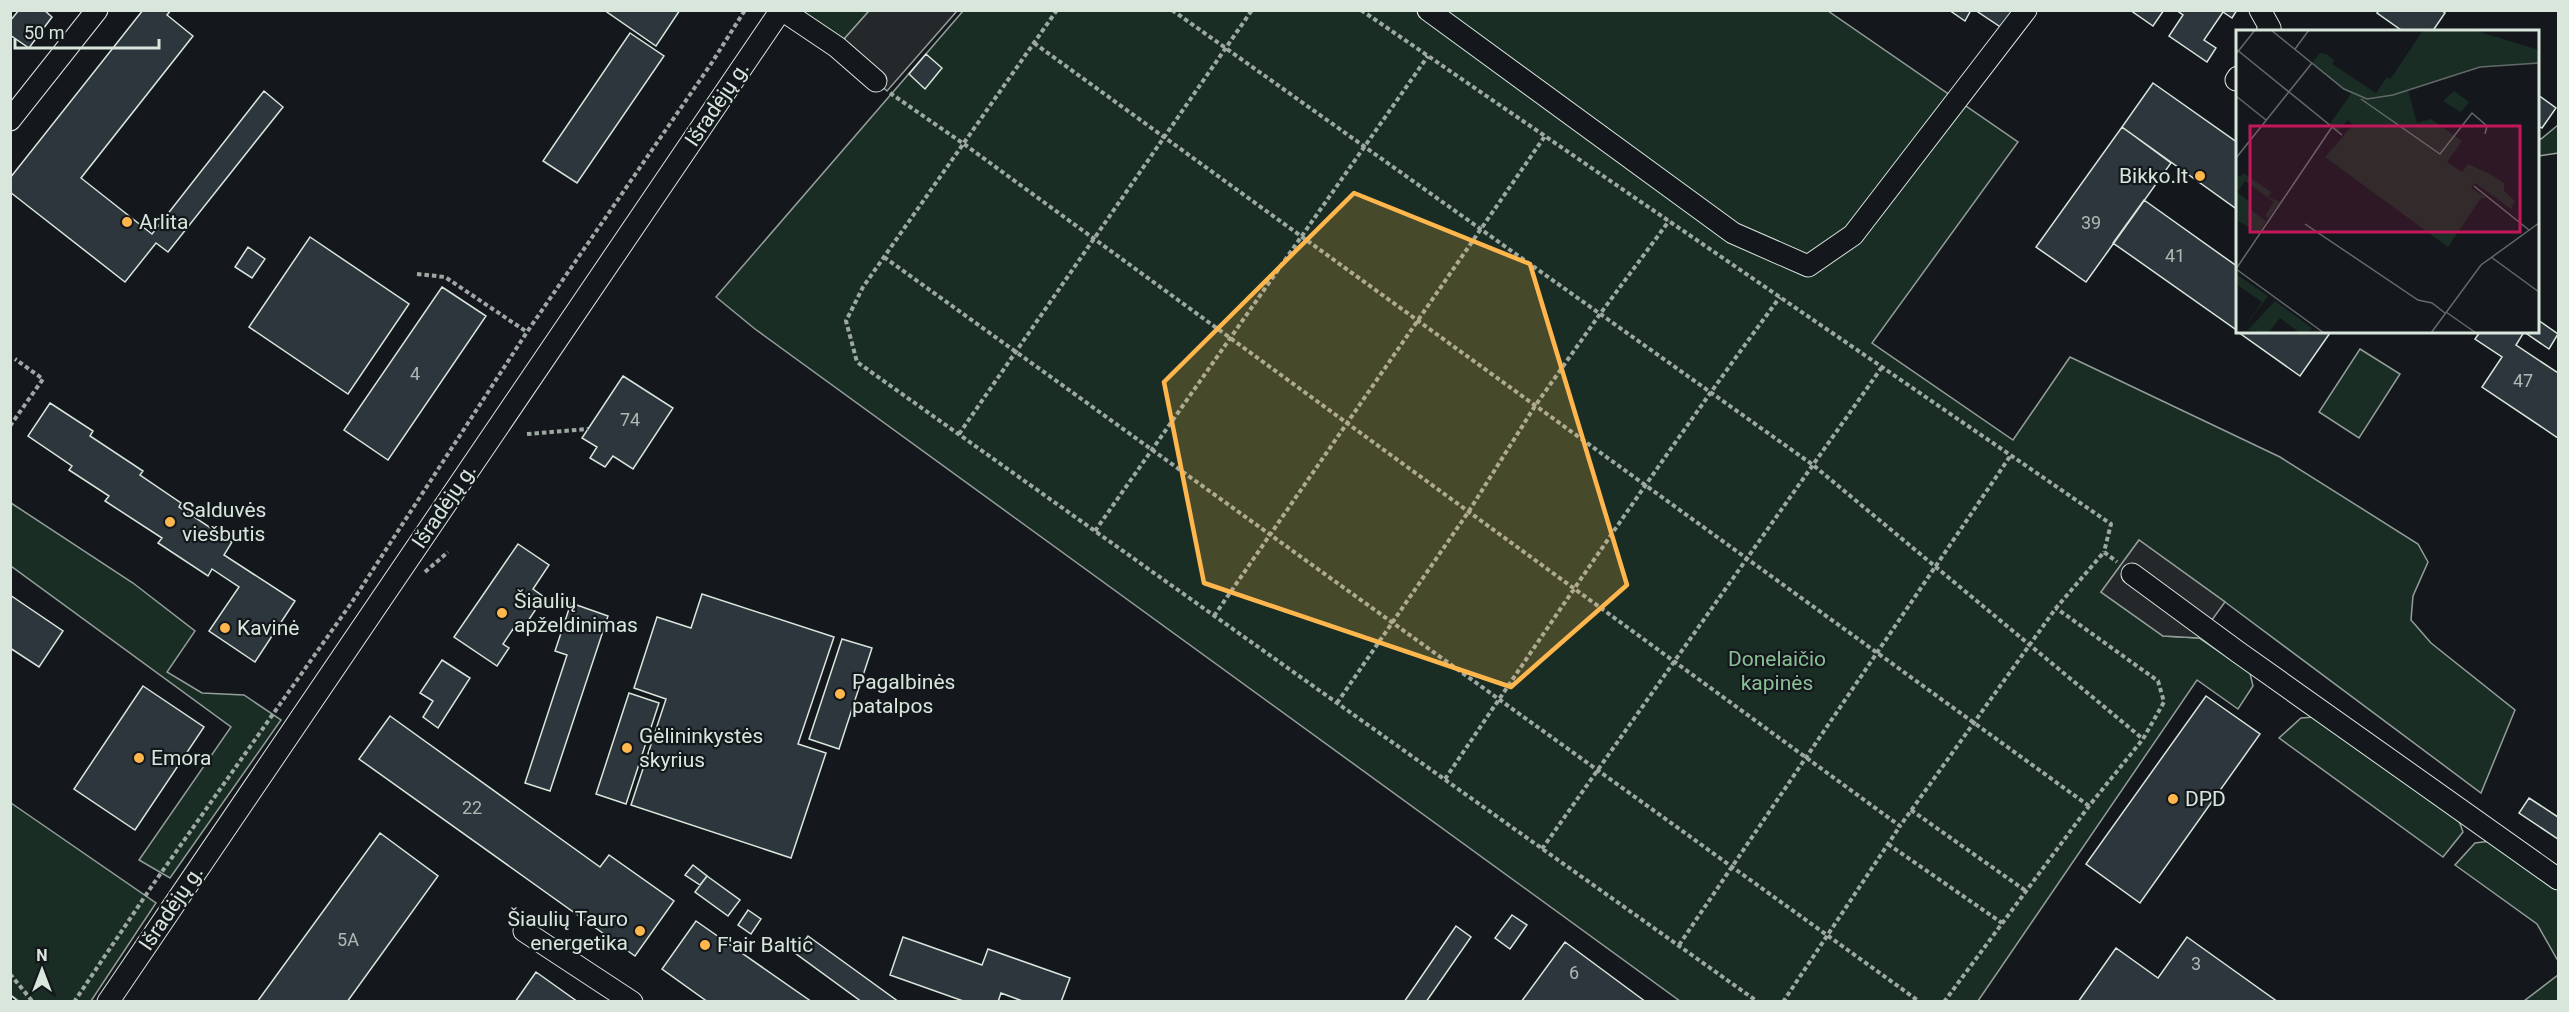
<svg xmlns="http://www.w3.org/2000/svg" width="2569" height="1012" viewBox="0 0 2569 1012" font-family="Roboto,sans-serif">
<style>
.green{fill:#1a2d24;stroke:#939e99;stroke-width:1.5}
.parking{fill:#24282b;stroke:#939e99;stroke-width:1.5}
.building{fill:#2c363c;stroke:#d8e6dc;stroke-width:1.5}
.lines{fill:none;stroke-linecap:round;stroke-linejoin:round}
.minor-casing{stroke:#d8e6dc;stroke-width:23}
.path{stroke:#9da8a2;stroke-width:4;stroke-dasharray:4.5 3;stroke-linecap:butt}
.minor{stroke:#14181c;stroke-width:21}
.fence{stroke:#d8e6dc;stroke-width:1.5;stroke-dasharray:8 3;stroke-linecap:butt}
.marked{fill:#ffb74d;fill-opacity:0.2;stroke:#ffb74d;stroke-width:4.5;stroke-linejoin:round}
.poi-dot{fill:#ffb74d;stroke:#14181c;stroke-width:2}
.labels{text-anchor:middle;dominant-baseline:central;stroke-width:4.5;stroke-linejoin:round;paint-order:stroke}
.number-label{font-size:18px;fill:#adbab4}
.street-label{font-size:21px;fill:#d8e6dc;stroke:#14181c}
.poi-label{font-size:21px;fill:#d8e6dc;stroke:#14181c;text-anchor:start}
.park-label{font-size:21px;fill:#8ac095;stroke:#14181c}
.inset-road{fill:none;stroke:#626a69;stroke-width:1.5}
.view{fill:#c2185b;fill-opacity:0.15;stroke:#c2185b;stroke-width:3}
.inset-edge{fill:none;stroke:#d8e6dc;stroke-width:3}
</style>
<rect width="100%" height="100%" fill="#14181c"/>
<path class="green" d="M782 11H869L837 47Z
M963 11H1828L2018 142 1872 343 2013 440 2070 357 2280 457 2418 544 2428 562 2413 596 2411 620 2431 643 2515 710 2481 793 2225 602 2139 540 2101 592 2163 636 2199 638 2250 673 2253 686 2238 709 2197 680 1978 1001H1680L755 329 716 297Z
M2558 125V153L2538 156V137L2541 139Z
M2360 349 2400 374 2359 438 2319 412Z
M11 503 133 583 195 631 167 672 202 693 244 695 281 720 170 878 139 860 231 727 11 566Z
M2315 717 2458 818 2463 832 2443 857 2279 738 2301 718Z
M11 803 156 903 91 1001H19L11 995Z
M2491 841 2558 890V961L2537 924 2455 865 2475 843Z
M2558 975V1001H2524Z"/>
<path class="parking" d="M869 11H957L887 91 837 47Z
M2139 540 2225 602 2199 638 2163 636 2101 592Z"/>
<path class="building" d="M19 10H44L52 17 29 48 10 35V21Z
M143 10H171L167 15 193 36 81 178 152 234 264 91 283 107 168 252 156 243 125 282 10 192V178Z
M604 10H680L656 46Z
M1949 10H1971L1965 21Z
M1975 10H2013L2002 28Z
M2130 10H2164L2153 26Z
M2176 10H2237L2232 18 2223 12 2204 40 2216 48 2207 62 2169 36 2183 15Z
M2379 10H2441L2445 13 2432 32H2404L2377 13Z
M630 33 664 56 577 183 543 161Z
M926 54 942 68 925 89 909 74Z
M2153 83 2238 143V210L2122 127Z
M2538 95 2556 108 2542 128 2538 126Z
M2122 127 2171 163 2086 282 2036 247Z
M2144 200 2238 267V331L2113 243Z
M310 237 409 304 348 394 249 327Z
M248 247 265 259 252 278 235 267Z
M442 287 486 316 388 460 344 430Z
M2538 320 2558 334 2549 349 2524 332 2516 345 2558 373V438L2482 387 2502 357 2475 339 2480 332H2538Z
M2238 332H2328L2330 333 2300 376Z
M623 376 673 408 633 469 613 456 605 467 590 458 597 447 582 438Z
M50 403 93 431 90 436 143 471 140 475 181 503 179 507 232 542 224 555 295 601 255 662 209 631 239 587 212 569 208 576 158 543 162 538 105 501 109 496 69 470 72 466 28 436Z
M518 544 549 565 533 589 544 597 520 633 513 629 503 644 509 648 497 666 454 637Z
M702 594 834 637 798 744 826 753 791 858 631 805 666 699 634 688 657 617 691 628Z
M10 595 63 631 39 667 10 648Z
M571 603 608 616 550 791 525 783 567 655 555 651Z
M842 639 872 648 839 749 809 739Z
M442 660 470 678 438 728 423 717 433 701 420 693Z
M143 686 204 727 135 830 74 789Z
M629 693 659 703 626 804 596 794Z
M2206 696 2260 734 2140 903 2086 864Z
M390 716 600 867 609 855 674 901 635 956 359 759Z
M2529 798 2558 817V839L2519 813Z
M380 833 438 876 347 1002H257Z
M693 865 707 876 700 885 685 875Z
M707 876 740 900 728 916 695 892Z
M748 910 761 919 751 934 738 925Z
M1512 915 1527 925 1510 949 1495 938Z
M696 921 812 1002H708L662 969Z
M1456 926 1471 937 1426 1002H1404Z
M808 936 899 1002H862L795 953Z
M903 937 982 965 988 949 1070 978 1061 1002H1025L1001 993 998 1002H966L890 975Z
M2187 937 2278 1002H2078L2116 948 2158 978Z
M1565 942 1646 1002H1521Z
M536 972 578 1002H515Z"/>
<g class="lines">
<g class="minor-casing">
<path id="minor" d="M782 10 837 47 876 81
M1428 10 1733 233 1808 266 1853 235 2026 10
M2260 10 2270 28 2267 32
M2236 80 2238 77
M10 120 97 10
M2132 574 2238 652 2558 879
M524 931 632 1002
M108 1002 781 10"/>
</g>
<path class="path" d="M1057 10 863 287 846 321 857 362 1758 1002
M1172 10 1813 465 2143 739
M1361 10 2111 524 2104 552
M1034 43 2089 806
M890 93 964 144 1900 826 2056 608 2104 552 2117 562
M884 257 1920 1002
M417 274 445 277 527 332
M10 426 43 379 15 359
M527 434 588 429
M959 434 1252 10
M1095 531 1428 56
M425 572 448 552
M1214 616 1545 136
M1337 703 1469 511 1535 406 1600 314 1669 221
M1445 779C1555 617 1664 454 1780 297
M1911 810 2026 891
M1888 844 2002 923
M1542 849 1882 367
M1679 945 2011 455
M10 974 33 1002
M74 1002 154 883 352 602 527 332 711 64 745 10
M1783 1002 1900 826
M1944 1002 2089 806 2143 739 2164 702 2158 681 2056 608"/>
<use href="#minor" class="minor"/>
<path class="fence" d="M10 995 19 1002"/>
</g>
<path class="marked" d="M1354 193 1530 264 1627 585 1511 687 1204 583 1164 382Z"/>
<g class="poi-dot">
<circle cx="2200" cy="176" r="6"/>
<circle cx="127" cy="222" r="6"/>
<circle cx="170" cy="522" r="6"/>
<circle cx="502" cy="613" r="6"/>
<circle cx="225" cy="628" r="6"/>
<circle cx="840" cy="694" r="6"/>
<circle cx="627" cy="748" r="6"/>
<circle cx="139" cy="758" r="6"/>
<circle cx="2173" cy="799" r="6"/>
<circle cx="640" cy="931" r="6"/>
<circle cx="705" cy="945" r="6"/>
</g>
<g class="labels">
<g class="number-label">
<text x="2091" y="222">39</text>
<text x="2175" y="255">41</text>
<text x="415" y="373">4</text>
<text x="2523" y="380">47</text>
<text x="630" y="419">74</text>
<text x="472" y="807">22</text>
<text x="348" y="939">5A</text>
<text x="2196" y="963">3</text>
<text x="1574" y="972">6</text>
</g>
<g class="street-label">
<text transform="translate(717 104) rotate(-56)">Išradėjų g.</text>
<text transform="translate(444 506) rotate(-56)">Išradėjų g.</text>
<text transform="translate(171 908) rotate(-56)">Išradėjų g.</text>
</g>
<g class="poi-label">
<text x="2188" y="176" text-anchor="end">Bikko.lt</text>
<text x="139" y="222">Arlita</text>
<text x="182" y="510">Salduvės<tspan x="182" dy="24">viešbutis</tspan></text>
<text x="514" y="601">Šiaulių<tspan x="514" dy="24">apželdinimas</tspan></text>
<text x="237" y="628">Kavinė</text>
<text x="852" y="682">Pagalbinės<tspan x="852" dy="24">patalpos</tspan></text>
<text x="639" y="736">Gėlininkystės<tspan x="639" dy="24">skyrius</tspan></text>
<text x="151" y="758">Emora</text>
<text x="2185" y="799">DPD</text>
<text x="628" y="919" text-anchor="end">Šiaulių Tauro<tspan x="628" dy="24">energetika</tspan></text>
<text x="717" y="945">F'air Baltic</text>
</g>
<g class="park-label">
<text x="1777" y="659">Donelaičio<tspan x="1777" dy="24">kapinės</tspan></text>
</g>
</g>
<g transform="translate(2236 30)">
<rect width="303" height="303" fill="#14181c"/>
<path d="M187 0H237L303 20V33L244 37 172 60 181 93 195 89 226 111 211 132 226 142 232 134 254 144 268 153V161L279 171 275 179 239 153 235 158 251 168H245L212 217 89 127 117 95 112 90 102 101 93 95 115 64 76 33 84 23 90 24 98 30 96 34 140 63 151 47 154 49 158 44ZM218 61 233 72 225 82 207 71ZM7 143 35 162 32 167 44 172 32 188 29 186 38 172 9 151 1 162 15 173 12 178 30 191 23 203 0 190V144L4 147ZM0 244 32 266 4 303 26 272 0 254ZM39 271 76 298 72 303H64L44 288 32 303 12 300Z" fill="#1a2d24"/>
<path class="inset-road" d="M35 0 108 59 131 69 157 65 244 37 303 33M0 19 106 105M59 19 73 0M0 24 19 0M0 66 30 90M125 69 204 124 236 83 251 96 249 104M0 128 76 33M238 156 293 200M69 194 182 270 196 273 209 283M255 227 303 262M0 239 96 97M0 239 88 303M210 282 240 303M195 303 245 235 303 193"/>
<path class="view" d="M14 96H284V202H14Z"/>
<rect width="303" height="303" class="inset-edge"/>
</g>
<rect width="2569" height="1012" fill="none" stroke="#d8e6dc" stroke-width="24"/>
<g transform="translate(42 970)" stroke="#14181c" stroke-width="4.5" paint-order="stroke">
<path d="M0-4.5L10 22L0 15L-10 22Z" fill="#d8e6dc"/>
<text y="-9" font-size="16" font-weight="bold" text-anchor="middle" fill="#d8e6dc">N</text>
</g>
<path d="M15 39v9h144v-9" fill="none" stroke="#d8e6dc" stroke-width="3"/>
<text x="24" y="39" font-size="18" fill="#d8e6dc" stroke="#14181c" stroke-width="4.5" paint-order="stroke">50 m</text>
</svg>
